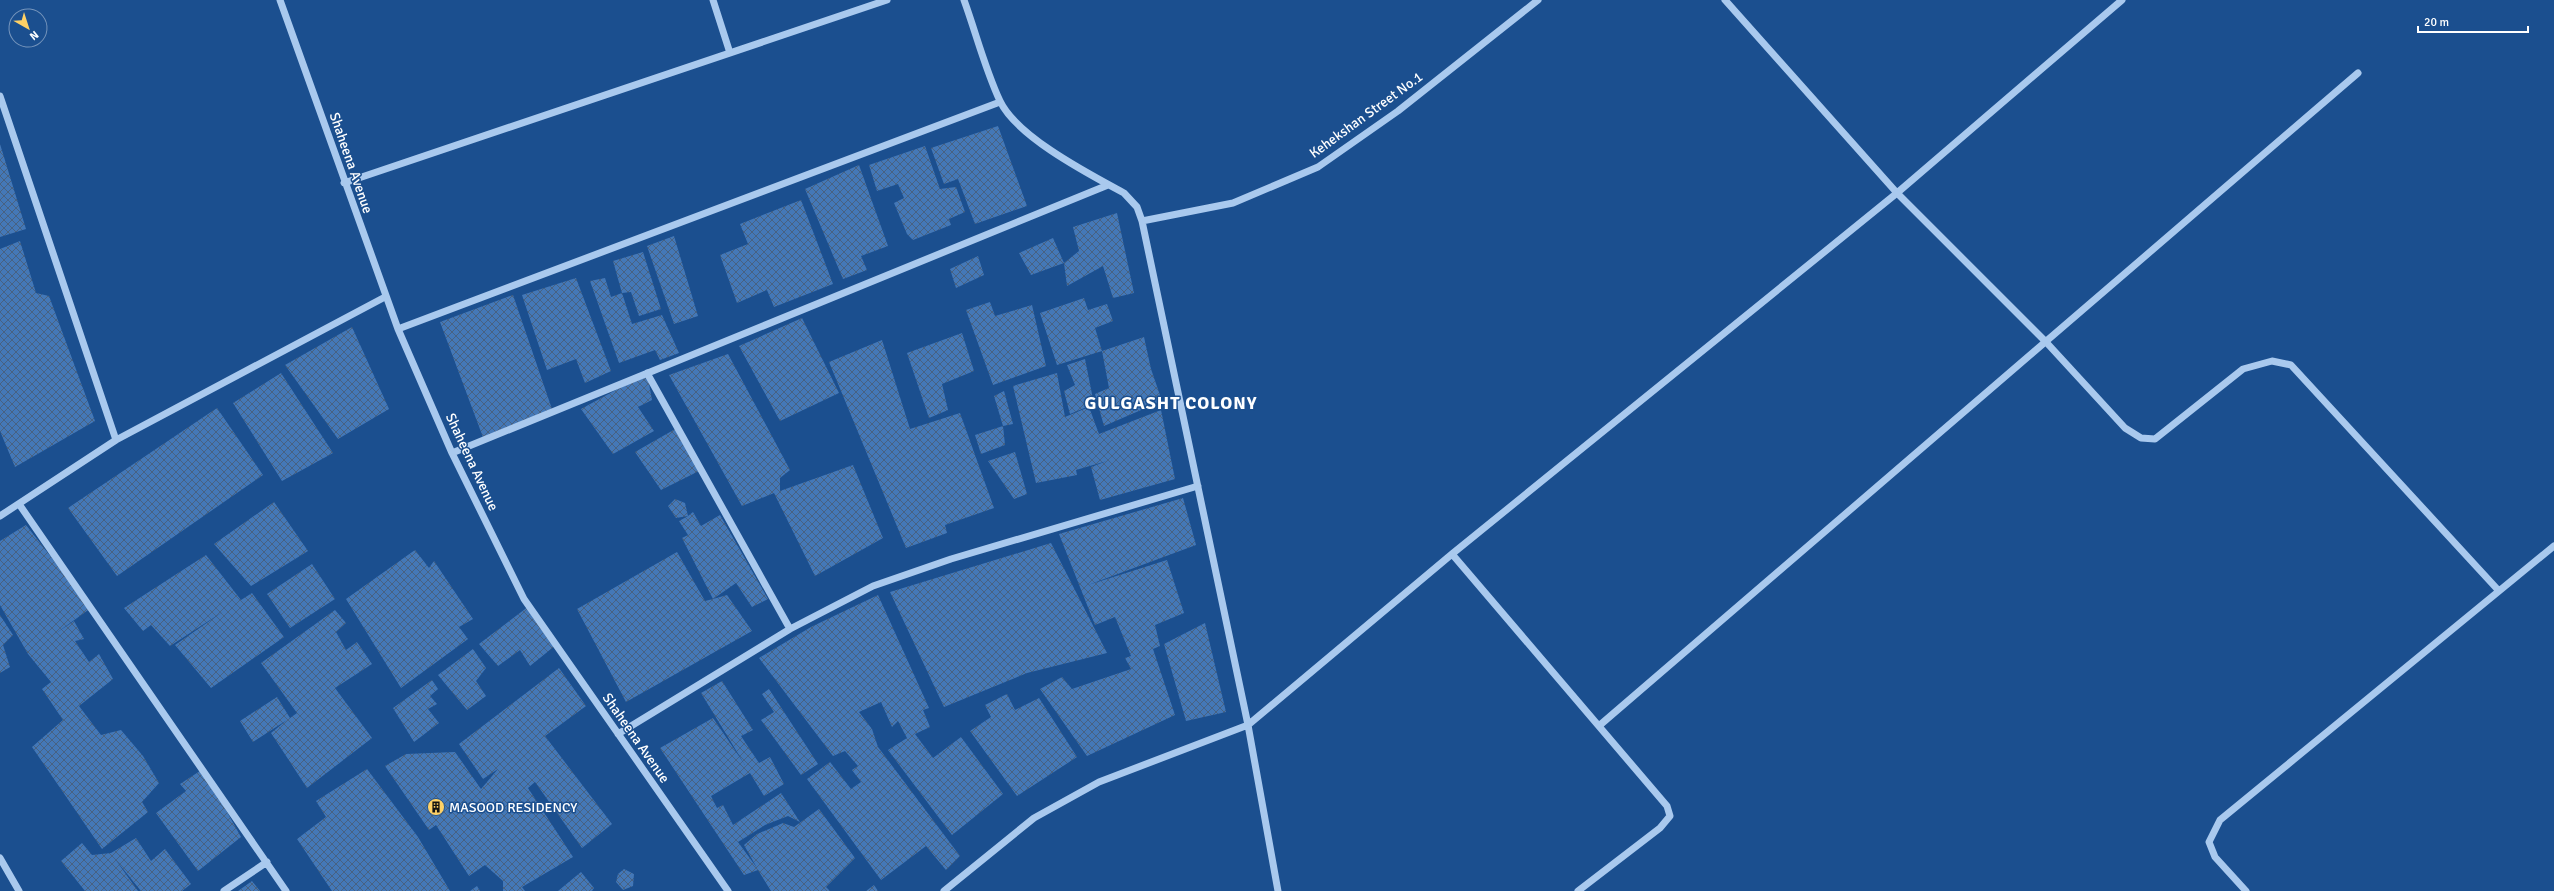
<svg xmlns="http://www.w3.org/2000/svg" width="2554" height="891" viewBox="0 0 2554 891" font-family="Signika,sans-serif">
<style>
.building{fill:url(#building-cross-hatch)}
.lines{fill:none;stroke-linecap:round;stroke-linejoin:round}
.minor{stroke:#a9c9ee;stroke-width:7}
.labels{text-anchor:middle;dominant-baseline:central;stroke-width:3;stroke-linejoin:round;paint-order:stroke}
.street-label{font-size:14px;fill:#fff;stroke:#1b4f8f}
.poi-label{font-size:14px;fill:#fff;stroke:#1b4f8f;text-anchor:start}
.district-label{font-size:18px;font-weight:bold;letter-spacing:1px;fill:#fff;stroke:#1b4f8f}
</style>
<defs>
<pattern id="building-cross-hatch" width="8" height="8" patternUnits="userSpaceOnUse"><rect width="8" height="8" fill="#4478b7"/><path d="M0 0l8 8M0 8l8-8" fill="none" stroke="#486282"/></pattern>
</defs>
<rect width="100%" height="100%" fill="#1b4f8f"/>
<path class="building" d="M998 126 1027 206 975 224 958 179 944 184 931 148Z
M0 144 26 229 0 237Z
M925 146 940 189 956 187 965 212 949 219 951 225 913 240 907 234 894 203 904 198 898 184 877 191 869 165Z
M859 165 888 246 861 256 867 270 843 279 805 189Z
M801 200 833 284 774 307 767 290 737 303 720 255 748 244 740 224Z
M1117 213 1134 293 1113 298 1103 266 1067 286 1064 263 1031 275 1019 253 1053 238 1064 263 1079 251 1073 227Z
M674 236 698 316 674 324 647 246Z
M20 241 36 293 49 296 95 421 15 467 0 431V249Z
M643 252 661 309 639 316 631 292 622 293 613 261Z
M978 256 984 275 956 288 950 269Z
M576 278 611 371 585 383 576 359 547 370 522 295Z
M605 278 611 297 622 293 632 324 662 315 679 353 660 360 655 350 619 363 590 281Z
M513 295 553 412 484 440 440 322Z
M1084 298 1088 310 1107 304 1113 321 1095 328 1102 351 1057 365 1040 313Z
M990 302 995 316 1032 305 1046 366 993 385 966 310Z
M802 318 839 393 780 421 739 346Z
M352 327 389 409 338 439 285 365Z
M962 333 974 371 942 384 948 410 929 418 907 353Z
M1144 337 1151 369 1162 401 1104 426 1095 394 1109 388 1102 351Z
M882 340 910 429 960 413 994 508 945 525 947 533 906 548 829 362Z
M728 354 790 470 780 478V491L853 465 883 538 815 576 774 493 742 506 669 375Z
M1085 359 1094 404 1070 414 1064 391 1075 385 1067 365Z
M281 373 333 453 282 481 233 403Z
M647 373 652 400 638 407 654 431 613 454 581 409Z
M1057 373 1065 417 1089 407 1099 434 1161 410 1175 479 1100 500 1091 467 1107 461 1076 470 1077 475 1036 483 1013 386Z
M1004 391 1013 424 1003 426 994 396Z
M217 408 263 475 117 576 68 508Z
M1003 426 1005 445 981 454 975 435Z
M677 428 701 470 661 490 635 452Z
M1015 452 1027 494 1014 499 988 461Z
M1183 498 1196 545 1088 585 1167 560 1184 613 1155 625 1160 646 1153 649 1175 715 1087 756 1040 689 1062 677 1072 689 1131 669 1125 658 1131 656 1115 617 1095 625 1059 534Z
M675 499 685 503 688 516 693 512 701 526 720 515 768 599 752 607 736 583 713 599 727 595 752 631 626 702 577 609 677 552 705 601 713 599 682 538 688 535 679 521 688 516 676 518 668 506Z
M274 502 308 551 251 586 214 544Z
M26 525 91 608 52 636 74 621 84 639 75 641 89 662 99 654 113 679 79 706 101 735 121 730 143 756 159 783 142 802 148 812 102 849 32 747 63 720 42 689 51 682 28 654 0 605V541Z
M1051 543 1107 653 1027 673 944 707 890 592Z
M415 550 429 568 434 561 473 619 459 627 468 639 401 688 346 599Z
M206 555 241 600 252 593 284 637 211 688 175 645 224 611 170 646 151 625 143 631 124 608Z
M312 564 335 599 290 628 267 594Z
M878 595 929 708 923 710 930 727 915 734 933 758 961 737 1003 794 952 835 888 750 907 738 898 721 892 727 881 702 859 712 872 729 878 747 960 856 946 870 926 846 881 880 807 779 830 762 851 789 861 782 852 770 858 766 845 751 833 756 759 658 811 627Z
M529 606 556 645 530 666 520 650 498 666 479 644Z
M335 610 346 623 336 632 346 650 357 642 372 664 335 688 372 738 307 788 271 733 287 720 253 742 240 721 277 697 290 718 297 713 261 663Z
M0 615 13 635 3 645 10 667 0 673Z
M1205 623 1226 712 1186 721 1164 644Z
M473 649 486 668 476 681 486 696 467 710 438 675Z
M559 668 586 706 545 736 612 824 582 848 535 782 528 788 573 857 522 887 525 891H503V881L485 865 469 876 436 825 429 830 385 766 406 754 455 752 481 789 498 769 483 779 459 744Z
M432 680 438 689 430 696 437 704 428 709 439 723 414 742 393 708Z
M722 681 753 730 741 736 759 763 770 757 784 784 764 796 750 773 711 796 717 808 723 805 733 825 781 793 800 822 788 816 765 825 738 842 757 868 744 845 757 834 783 823 794 827 819 809 855 858 826 887 830 891H771L758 870 744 875 660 748 713 718 745 765 701 693Z
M769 689 818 764 801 775 761 720 774 712 762 694Z
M1007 694 1015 710 1039 698 1077 757 1017 796 970 731 991 717 985 705Z
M203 769 241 837 198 871 156 813 186 791 180 784Z
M367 769 418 837 450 891H332L297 839 326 817 316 801Z
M136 838 151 861 165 849 191 884 182 891H141L115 859 138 891H85L61 861 82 843 92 855 111 853Z
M624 869 634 874 633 886 623 890 616 882 618 874Z
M581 872 594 888 592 891H558Z
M252 881 260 891H238Z
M874 885 878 891H866Z
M477 886 480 891H470Z"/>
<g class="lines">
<path class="minor" d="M280 0 398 329 452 453 524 599 728 891
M713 0 730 53
M964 0C976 33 985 69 1000 101 1017 137 1089 174 1124 193L1137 207 1142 221 1248 725 1278 891
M1725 0 1897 193 2046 342 2125 428 2141 438 2155 439 2243 369 2272 361 2291 365 2499 591
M0 96 116 440
M344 183 887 0
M1142 221 1233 203 1318 167 1398 111 1538 0
M398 329 1000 102
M647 373 790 629
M452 453 1108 185
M19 504 286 891
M0 516 116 440 385 297
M1452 554 1667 806 1670 816 1660 828 1578 891
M1600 725 2358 73
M618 734 790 629 873 586 951 559 1198 486
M0 858 19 891
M224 891 267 862
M944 891 1034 818 1099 782 1248 725 1452 554 1897 193 2122 0
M2246 891 2215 857 2209 842 2220 820 2554 546"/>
</g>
<defs>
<g id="building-disc" transform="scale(0.9)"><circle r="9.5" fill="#ffd166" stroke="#1b4f8f"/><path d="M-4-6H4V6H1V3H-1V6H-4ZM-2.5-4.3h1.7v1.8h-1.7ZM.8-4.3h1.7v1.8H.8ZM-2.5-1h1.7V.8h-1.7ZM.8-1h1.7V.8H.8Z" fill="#111"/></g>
</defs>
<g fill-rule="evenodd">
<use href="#building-disc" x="436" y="807"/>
</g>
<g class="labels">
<g class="street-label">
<text transform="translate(1366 115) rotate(-36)">Kehekshan Street No.1</text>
<text transform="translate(351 163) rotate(71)">Shaheena Avenue</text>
<text transform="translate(472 462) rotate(65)">Shaheena Avenue</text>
<text transform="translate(636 738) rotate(55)">Shaheena Avenue</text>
</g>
<g class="poi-label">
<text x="449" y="807">MASOOD RESIDENCY</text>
</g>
<g class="district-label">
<text x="1171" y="403">GULGASHT COLONY</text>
</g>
</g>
<g transform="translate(28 28) rotate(141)"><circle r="19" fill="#1b4f8f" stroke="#7695bc"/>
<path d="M0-3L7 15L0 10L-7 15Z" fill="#ffd166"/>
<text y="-6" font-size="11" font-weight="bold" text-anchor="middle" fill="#ffffff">N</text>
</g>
<path d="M2418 26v6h110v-6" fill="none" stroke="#ffffff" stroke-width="2"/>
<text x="2424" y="26" font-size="12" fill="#ffffff" stroke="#1b4f8f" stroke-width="3" paint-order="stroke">20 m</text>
</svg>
